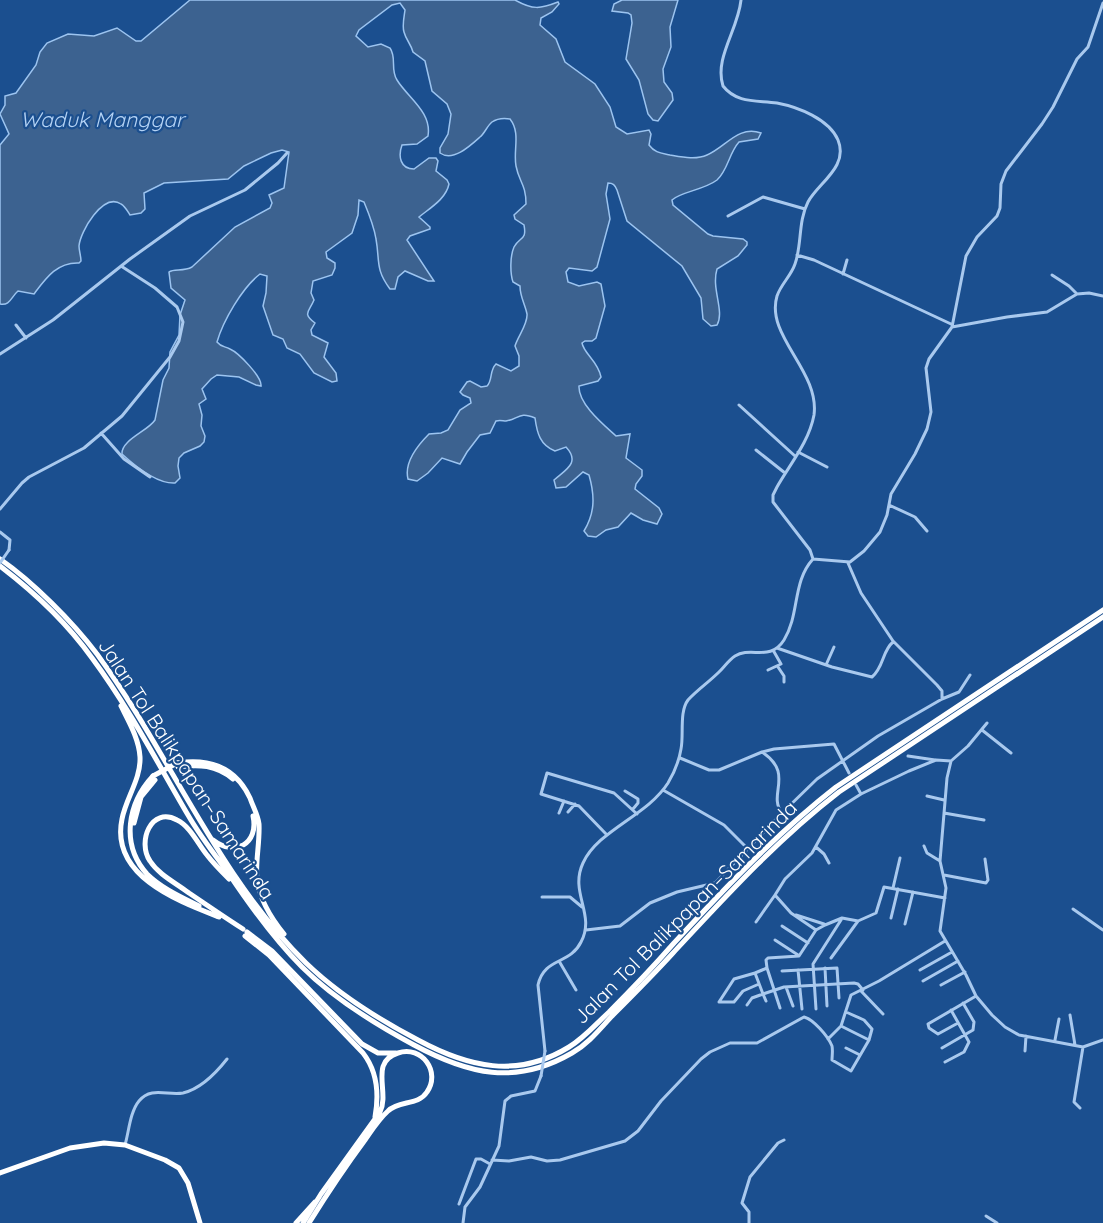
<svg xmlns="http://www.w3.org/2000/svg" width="1103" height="1223" viewBox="0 0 1103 1223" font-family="Quicksand,sans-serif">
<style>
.water{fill:#3c6290;stroke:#9cc4f0;stroke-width:1.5}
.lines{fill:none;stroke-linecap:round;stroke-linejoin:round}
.minor{stroke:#a9c9ee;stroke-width:3}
.highway{stroke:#fff;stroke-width:5}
.minor-bridge{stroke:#a9c9ee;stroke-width:3}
.highway-bridge{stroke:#fff;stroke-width:5}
.labels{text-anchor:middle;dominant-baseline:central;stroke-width:4.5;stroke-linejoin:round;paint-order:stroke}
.street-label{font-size:20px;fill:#fff;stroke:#1b4f8f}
.water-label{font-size:21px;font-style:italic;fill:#b5d3f5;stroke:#1b4f8f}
</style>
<rect width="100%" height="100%" fill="#1b4f8f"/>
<path class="water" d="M190 0H515C533 10 540 9 558 2L559 4 552 12 541 18 540 25 556 39 565 62 595 84 610 107 616 127 627 134 649 130 651 134 649 145C655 153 661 153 670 155 682 157 696 160 707 155 726 147 738 125 761 133L758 139 739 142C729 153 728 170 717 180 704 190 680 192 672 200L673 205 708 234 713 236 743 239 747 242V245L738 256 717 269C711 289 725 311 717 325L711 326 703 319 701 298 682 266 627 221 617 190C615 185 613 183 608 183L606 194 610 219 597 267 592 271 569 268 566 272 568 282 579 286 597 282 601 284 605 306 596 338 592 341H585L582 343C584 354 598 361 601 377L598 381 579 386C578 404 604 425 616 436L630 434 626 458 642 470V476L636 484 635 489 659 508 662 514 657 524 643 520 631 513 618 527 606 530 596 537 588 536 584 531C595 513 595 496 589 475L583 472 566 487 556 488 554 480C565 470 581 463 566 447L555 451C540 445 537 433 535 418 519 411 519 419 506 421 503 421 500 420 496 421L490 433 480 435 467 452 460 464 442 458 428 473 417 481 408 479C404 463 418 445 429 434L441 433 448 430 460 410 471 403 470 398 463 395 460 392 467 382 470 381 481 387 487 386C493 380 489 371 496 364L511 371 519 366V356L515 346C518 336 528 324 527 314 525 304 520 297 520 286L513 282C510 273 510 256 514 247 520 236 527 241 524 225L515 219 514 215 526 204C526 184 519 182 516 166 513 150 521 133 510 119 504 118 498 118 492 122 487 126 485 133 480 137 470 146 453 162 440 153V148L448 134 451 114 447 104 432 91 425 61 413 52C411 44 406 40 404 32 402 26 404 17 405 10L400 3 392 5 359 30 356 36 368 47 381 44 390 48C397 58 390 69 397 80 408 98 432 112 428 136L417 144 402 145C398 156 400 169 414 169L429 158H436L438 161 436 171 447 180 449 184C446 199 430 208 419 217L430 227V229L410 236 407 240 434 281H428L405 271 398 277 395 289H390C375 269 380 261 376 239 374 226 369 214 364 202L359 200 358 215 352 233 326 252 327 258 335 263V268L332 275 313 281 311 293 314 300C309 312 302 313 315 323L311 330 312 335 328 343 324 357 336 373 337 381 332 382 314 373 300 354 287 348 283 339 273 335 263 306 266 293 267 276 260 274C242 288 223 321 217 342 221 347 224 346 230 349 239 353 262 377 261 386L256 385 239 377 217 375 211 379 202 389 206 399 199 404 202 415 201 426 205 436 204 442 200 446 184 453 179 458 178 466 180 478 175 483C157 484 135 466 122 454 121 440 148 431 155 420L163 380 169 368 170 352 179 335 180 315 185 300 171 288 169 272C174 268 183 272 192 267L235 227 270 208 272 203 269 195 284 188 289 152 282 150 271 153 244 166 228 179 164 183 144 193 145 209 141 213 130 215C128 212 125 206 121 204 103 192 80 232 79 246 79 251 81 256 81 261L79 263C57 262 46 278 34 294L18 291C11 297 10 306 0 304V145L9 134 0 114 5 105V96L16 93 36 65 40 52 47 43 68 34 94 36 117 28 136 41H141Z
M622 0H678L670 27 671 47 663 69 664 82 672 93 673 100 658 121 653 120 648 114 639 80 626 59 632 23 631 15 628 13 612 11 614 4Z"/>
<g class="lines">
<path class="minor" d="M741 0C738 30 714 58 723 86 737 104 758 100 777 103 798 107 829 119 838 140 849 167 818 183 808 202 798 221 802 245 795 264 791 276 781 284 777 296 765 336 820 371 814 415 809 442 790 464 777 487L773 495V502L810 550 813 559
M728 216 763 197 805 209
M797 255 814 260 951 324
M843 274 847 260
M1052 275 1069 286 1077 294
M16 325 26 338
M952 327 1007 317 1047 312 1077 294 1089 293 1103 296
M0 354 53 320 130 259 190 216 245 190 278 163 287 153
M739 405 795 456
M101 433 124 459 150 477
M756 450 785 473
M798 452 827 467
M889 505 915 517 927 531
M0 509 22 483 29 477 84 448 122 416 170 357 179 341 183 322 177 307 155 288 121 266
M0 532 10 540 9 550
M813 559 850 562 864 551 880 532 887 515 891 494 915 454 927 429 931 412 926 368 929 359 952 327 966 256 977 237 997 216 1000 208 1001 184 1006 171 1042 124 1053 107 1077 59 1088 47 1103 3
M848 563 861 593 893 641 937 685 942 691V699
M777 648 832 667 872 677C884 667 882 651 893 642
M826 665 834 647
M778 667 784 676V682
M768 670 781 664 773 650
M987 723 968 746 951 761 947 778 940 861 946 888 940 931 966 975 976 996 992 1015 1005 1027 1019 1035 1083 1047 1103 1040
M982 730 1011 753
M908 756 935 760
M680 758 709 770H719L762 752 774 749 834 744 849 773
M856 785 861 794
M663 790 724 825 748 849
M625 791 638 799V803L633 809
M927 796 944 800
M568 812 575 804
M559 813 564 801
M782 813 817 779 878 736 942 699 959 692 970 675
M944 813 984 820
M607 835 579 806 541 794 547 773 614 793 637 814
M924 846 927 853 940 861
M816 847 824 854 829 863
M944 875 986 883 988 880 985 859
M893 888 900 858
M542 897H570L582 907
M1073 909 1103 930
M796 915 824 924
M891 918 898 889
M756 922 775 895
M905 924 913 892
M782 926 808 943
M586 930 620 926 650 903 677 892 715 883 782 813C767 794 795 774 762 752
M816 930 791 913 775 895 785 879 812 853 836 810 861 794 909 771 936 760 951 761
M775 940 798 955
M831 958 858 921
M559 961 576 990
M767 968 766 960 768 958 799 956 816 930 825 925 842 918 858 921 876 913 884 887 945 898
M825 968 827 1006
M798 970 802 1009
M920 970 952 952
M782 971 837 968 839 998
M755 973 767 968 780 1008
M923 981 958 961
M941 985 965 972
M786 987 793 1006
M861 991 883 1014
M719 1002 734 979 755 973 763 994 784 987 854 983 858 984 863 990
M719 1002H734L743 991 759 984
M747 1005 752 998 763 994 766 1001
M816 1009 813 964 841 920
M1070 1015 1075 1045
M958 1023 938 1034 929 1028 928 1024 976 996
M841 1026 869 1040
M828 1039 841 1026 851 995 879 981 945 941
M1055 1040 1059 1019
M846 1048 860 1055
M942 1048 973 1030 974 1022 963 1003
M545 1051 538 985C544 957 570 965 581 942 596 914 569 893 583 863 598 830 647 816 668 783 674 773 679 761 681 749 684 735 679 712 688 700 697 690 709 682 719 672 724 667 729 660 735 656 751 646 770 662 784 640 800 614 792 582 813 559
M1025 1051 1026 1036
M945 1062 964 1052 969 1042 951 1010
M1080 1108 1074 1102 1083 1047
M125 1145C129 1131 130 1112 139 1101 151 1086 168 1096 183 1093 200 1089 216 1073 227 1059
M492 1160 509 1161 531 1157 547 1161 560 1160 625 1141 638 1131 661 1101 701 1059 710 1052 730 1043H757L804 1017C813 1019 828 1036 832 1046 833 1051 832 1056 832 1060L851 1071 869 1040 872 1029 864 1020 846 1012
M459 1204 476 1159H481L490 1164
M986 1216 997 1223
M463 1223 465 1207 480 1187 499 1146 505 1101 511 1096 535 1091 541 1076
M749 1223V1212L742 1203 750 1177 778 1143 784 1140"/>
<path class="highway" d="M0 559C33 582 72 621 97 654 170 754 216 874 306 963 338 994 378 1019 418 1040 468 1067 517 1079 569 1047 584 1038 596 1024 609 1012 631 990 653 967 674 943 725 888 777 833 836 787L1103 610
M0 566C34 592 67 623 92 658 129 708 157 762 188 815 200 836 215 855 229 874 251 907 274 939 302 967 334 999 375 1024 414 1045 468 1074 515 1086 572 1053 588 1044 599 1030 611 1017 632 996 653 975 673 953 726 896 778 839 839 792L1103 617
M121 706C129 722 139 739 140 757 141 779 126 798 122 819 110 876 178 901 219 917
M177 763C210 758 236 768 250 798 253 807 258 815 259 824 260 843 255 862 257 880 260 901 271 918 284 934
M178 767C199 764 216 765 233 779
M153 776C128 803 120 844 147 874 161 888 181 897 199 906
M134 823 141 797 155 780
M213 840C235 857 259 844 253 816
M229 879C221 871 213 863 207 855 198 844 190 826 177 820 151 806 137 842 150 861 159 875 176 883 189 893 207 905 224 917 243 929
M247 932 272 951 362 1044 378 1053H396
M245 936 269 955 363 1053C377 1071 379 1095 375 1117
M0 1173 70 1148 104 1143 125 1145 165 1160 179 1168 188 1183 200 1223
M296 1223 315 1202
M303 1223 321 1194 380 1112C390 1092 369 1062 398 1053 422 1045 441 1072 427 1092 418 1106 399 1100 388 1111 379 1119 372 1130 365 1140 345 1167 327 1194 309 1223"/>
<path class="minor-bridge" d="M0 563 9 550
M541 1076 545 1051"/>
<path class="highway-bridge" d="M153 776 177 763"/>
</g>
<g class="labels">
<g class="street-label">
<text transform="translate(187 769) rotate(57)">Jalan Tol Balikpapan–Samarinda</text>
<text transform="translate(685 912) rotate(-45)">Jalan Tol Balikpapan–Samarinda</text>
</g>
<g class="water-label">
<text x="102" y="119">Waduk Manggar</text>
</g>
</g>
</svg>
